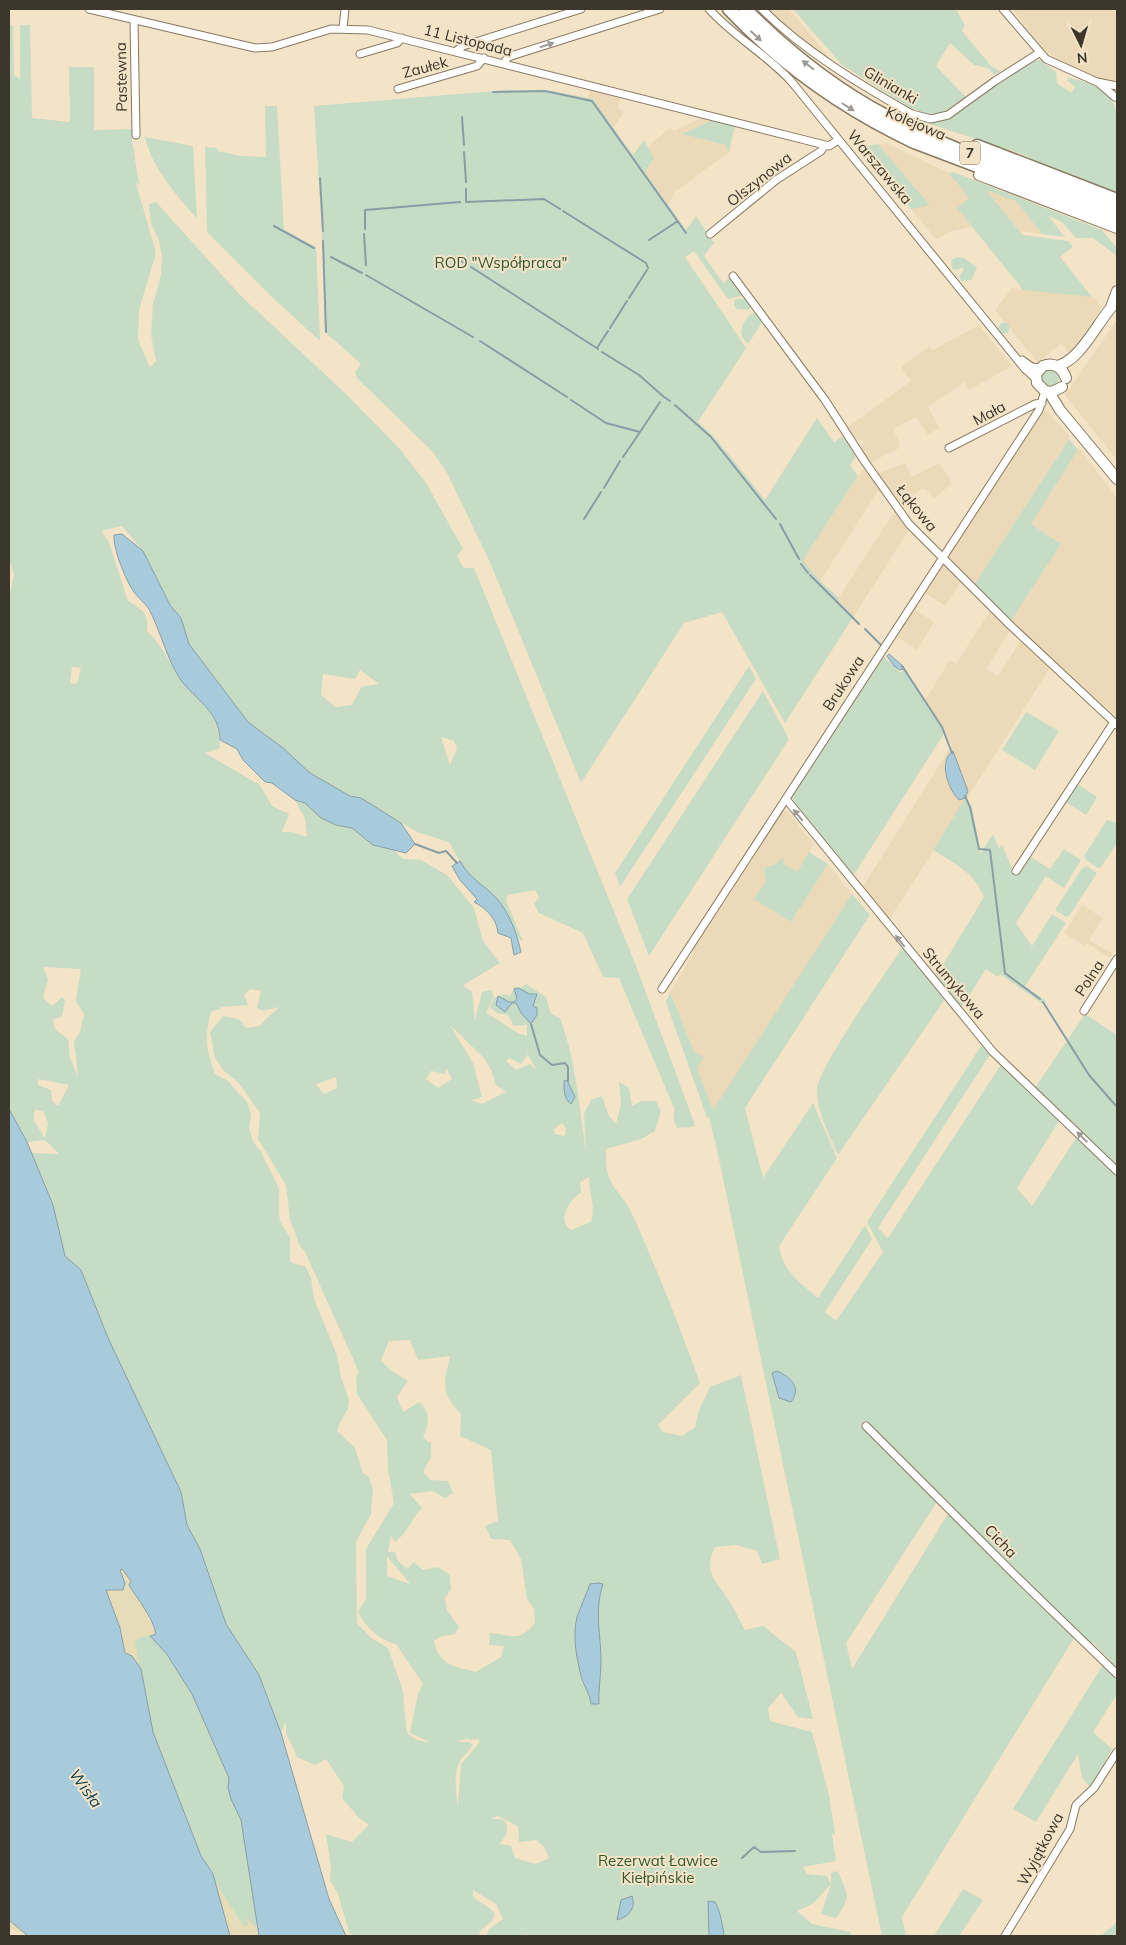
<svg xmlns="http://www.w3.org/2000/svg" width="1126" height="1945" viewBox="0 0 1126 1945" font-family="Mulish,sans-serif">
<style>
.built{fill:#ecd9b7}
.green{fill:#c7dcc4;fill-rule:evenodd}
.sand{fill:#e6dcb7}
.water{fill:#a8cbdb;stroke:#889ea6}
.lines{fill:none;stroke-linecap:round;stroke-linejoin:round}
.stream{stroke:#889ea6;stroke-width:2}
.street-casing{stroke:#877960;stroke-width:9}
.secondary-casing{stroke:#877960;stroke-width:12}
.highway-casing{stroke:#877960;stroke-width:15}
.street{stroke:#fff;stroke-width:7}
.secondary{stroke:#fff;stroke-width:10}
.highway{stroke:#fff;stroke-width:12}
.oneway{fill:#9e9a95}
.labels{text-anchor:middle;dominant-baseline:central;stroke-width:4;stroke-linejoin:round;paint-order:stroke}
.shield{fill:#f3e4c8;stroke:#736a5a;stroke-width:1}
.shield-label{font-size:14px;font-weight:bold;fill:#3c362b}
.street-label{font-size:15px;fill:#3c362b;stroke:#f3e4c8}
.park-label{font-size:15px;fill:#345831;stroke:#f3e4c8}
.water-label{font-size:16px;font-style:italic;fill:#0f4153;stroke:#f3e4c8}
</style>
<rect width="100%" height="100%" fill="#f3e4c8"/>
<path class="built" d="M769 9H789L835 64 780 20Z
M1012 9H1117V83L1114 84 1066 65 1045 50Z
M591 88 621 96 618 107 624 113 613 127 593 99 588 98Z
M703 117 712 120 682 134 726 145 729 152 675 192 668 205 645 172 654 159 647 148 670 127 674 131Z
M886 143 949 173 969 198 957 208 972 227 951 231 936 239 911 209 929 204 878 144Z
M985 189 1016 201 1042 234 1020 231Z
M1012 288 1094 297 1102 307 1070 354 1061 343 1038 363 995 310Z
M1117 320V460L1065 395Z
M979 325 1012 366 969 390 964 382 928 407 939 428 928 435 916 417 893 429 900 444 899 448 869 463 860 448 864 441 854 439 847 428 911 381 901 367 929 347 933 350Z
M1043 411H1047L1070 437 974 585 949 560V555Z
M1079 448 1117 498 1116 716 1011 621 1061 544 1031 524Z
M905 463 912 477 939 463 952 483 934 499 928 490 926 491 923 488 900 506 877 474Z
M865 466 884 492 882 494 878 491 820 581 803 560Z
M896 509 909 530 854 616 837 600Z
M941 565H946L962 580 945 606 924 592Z
M914 609 934 622 917 650 896 636Z
M991 610 1011 629 986 669 998 676 1021 640 1050 668 888 922 862 888 952 745 925 700 950 660 956 664Z
M781 811H787L814 844 797 872 784 864H776L764 868 766 881 754 899 791 922 828 864 852 894 713 1111 697 1068 694 1051 670 992 693 954 692 949 721 905 725 903 735 886 733 885 747 863 749 864 753 861 751 858Z
M1082 905 1103 918 1089 940 1113 954 1110 958 1087 943 1085 946 1064 933Z"/>
<path class="green" d="M793 9H956L965 26 962 31 991 66 1001 71 994 75 988 68 974 65 950 43 936 66 966 97 941 113 926 114 907 106 842 65Z
M9 25H13L14 75 20 79V25H30L32 118 70 122 69 67H94V130L132 129V140L139 184 136 183 156 253 139 310 138 340 150 367 156 361 151 335 153 304 161 275 162 255 159 241 151 223 149 204 156 202 240 295 347 395 399 448 426 483 463 549 457 556 464 568H474L635 963 695 1125 692 1127 677 1128 674 1120V1108L619 978 603 977 583 933 539 913 534 904 539 897 535 890 508 895 506 901 523 941 517 938 492 893 469 879 449 842 417 832 361 798 350 796 310 773 283 748 248 722 189 644 181 618 170 605 143 551 122 526 101 531 108 540 128 601C143 610 149 613 147 631 161 644 168 660 179 676 198 707 218 703 220 748L205 753 260 785 272 806 289 814 282 832H292L307 837 305 818 295 800 305 803 321 818 336 825 352 828 373 845 394 850 403 859 421 860 447 875 474 908 483 941 500 963 463 985 472 992 475 1020 482 992 491 990 494 996 486 1013C501 1020 511 1032 527 1036V1025L514 1026 507 1014H498L490 1007 494 998 506 994 510 997 514 987 521 988 526 984 546 997 551 1014 560 1018C576 1061 579 1106 586 1151L584 1114 591 1100 602 1096 609 1116 616 1124 621 1104 619 1082 629 1088 632 1106 642 1101H656L661 1111 655 1131 641 1139 606 1149C604 1190 621 1188 634 1218 658 1272 680 1327 700 1383L658 1425 663 1432 682 1436 695 1427 699 1410 710 1387 741 1375 780 1559 762 1564 757 1551 736 1545 715 1547C703 1571 715 1580 728 1599 735 1609 739 1620 745 1630L763 1626 796 1652 813 1719 798 1717 781 1693 768 1708 770 1721 812 1732 829 1795 835 1834H832L836 1861 803 1867 807 1874 826 1876 831 1883V1873L838 1871C846 1894 854 1894 836 1918L821 1914 831 1884 814 1903 797 1911 812 1924 850 1932 851 1936H527L528 1934 521 1936H486L489 1929 503 1919 496 1904 473 1890V1896C480 1904 489 1905 495 1914L492 1921 480 1931 479 1936H353L349 1932 338 1894 330 1880 331 1867 326 1834 352 1842 369 1825 359 1818 342 1798 344 1786 326 1759 315 1765 297 1757 286 1733V1721L281 1733 259 1675 226 1624 200 1549 187 1525 181 1492 108 1338 81 1270 65 1256 53 1205 31 1153 59 1154 45 1140 27 1142 9 1109V599L14 574 9 559ZM72 667 81 668 77 684 70 683ZM360 670 379 684 361 687 352 705 336 707 321 695 323 674 355 679ZM441 737 454 741 457 749 450 765ZM43 967 81 969 76 1001 84 1014 80 1032 74 1042 78 1076 70 1058 68 1039 55 1029 53 1020 62 1016 65 1000 62 997 52 1006 43 998 48 979ZM251 989 261 991 257 1008 262 1011 279 1007 259 1026 246 1028 239 1019 223 1016 210 1032 215 1058 224 1071 238 1082 260 1113 258 1139 286 1185 290 1220 300 1246 305 1252 359 1372 356 1377 357 1394 387 1440 388 1470 394 1503 366 1549V1599L358 1612C365 1626 379 1640 396 1644L423 1684 418 1694 410 1733 431 1743 417 1740 408 1734 406 1728 403 1691 388 1648 371 1638 357 1623 356 1542 371 1514 373 1489 369 1477 363 1473 355 1448 338 1432V1427L348 1408 349 1400 341 1377 337 1355 314 1299 311 1278 305 1266 292 1263 290 1260V1238L280 1221 279 1214V1188L260 1150 253 1142 249 1128 251 1114 247 1102 227 1080 215 1074C206 1049 204 1037 211 1012L223 1007 248 1005 244 994ZM450 1025 484 1058 491 1070 496 1085 506 1092 482 1104 471 1100 482 1097 473 1063ZM528 1054 536 1070 530 1064 516 1070 506 1061 510 1058 521 1064ZM446 1068 452 1079 438 1088 426 1079 431 1071 445 1074ZM336 1077 337 1088 324 1094 316 1084ZM38 1079 69 1085 58 1106 52 1101 51 1090 38 1085ZM35 1109 44 1112 48 1124 45 1139 34 1120ZM562 1123 566 1128 565 1136 555 1134 554 1129ZM589 1177C589 1196 596 1204 591 1222L571 1230C556 1218 570 1201 581 1192L580 1182ZM410 1340 418 1360 450 1356C444 1383 440 1393 461 1414L460 1436 491 1450 498 1521 485 1526 491 1539 510 1540 521 1559 527 1599 534 1609 535 1623C518 1643 514 1635 490 1633L489 1645 504 1646 501 1657 476 1672C456 1667 438 1665 434 1641L440 1637 455 1634 459 1627 447 1610 445 1598 451 1589 450 1575 438 1567 423 1570 414 1562 407 1569 398 1561 395 1552H388L391 1536 395 1542C407 1533 411 1519 422 1508L410 1494 433 1491 445 1498 453 1493 448 1481 431 1480 423 1472 431 1457V1443L423 1438C429 1423 431 1414 420 1402L403 1412 397 1397 408 1381 390 1370 381 1360 389 1341ZM387 1556 410 1584 387 1576ZM468 1738 470 1740 478 1739 480 1742 461 1764 458 1806C456 1794 453 1773 460 1761 463 1756 469 1751 473 1745L469 1742H457ZM498 1816 518 1826 519 1842 536 1840 544 1847 549 1858 536 1864 515 1858 511 1846 499 1844C506 1836 511 1830 504 1820L491 1818Z
M1039 60 1056 72 1057 83 1071 93 1075 87 1067 80 1069 78C1080 80 1103 86 1110 97 1124 118 1117 167 1117 193L1036 162 1027 156 921 121 939 120 1029 62Z
M506 90 552 91 593 99 633 155 644 140 654 158 645 172 686 230 696 216 714 243 704 256 724 284 730 276 744 295 728 299 694 251 685 257 746 348 698 422 717 440 765 500 817 418 834 442 845 435 857 455 850 465 858 476 803 560 820 581 839 598 838 601 854 616 785 723 722 612 684 623 581 783 489 560 447 473 433 452 357 378 355 373 361 364 325 332 322 235 314 106Z
M265 106H277L284 230 316 247 320 341 274 299 207 232 205 147 217 148V151L241 156 266 157Z
M712 120 735 126 729 152 725 145 682 134Z
M145 137 193 146 197 219C176 194 152 168 145 137Z
M878 144 928 203 930 205 911 209 861 147Z
M953 172 1102 230 1117 248V256L1093 238H1076L1062 222 1048 216 1065 237 1042 234 1016 201 986 190 1023 235 1068 241 1073 247 1060 257 1092 297 1023 290 957 208 969 198 949 173Z
M957 257 964 258 977 267 972 280 961 281 959 276 964 270 963 267 957 270 952 269 951 260Z
M735 299H747L752 306 748 310 737 309 734 305Z
M755 312 763 321 748 344 742 337C740 325 745 318 755 312Z
M998.5 328a5.5 5.5 0 1 1 11 0a5.5 5.5 0 1 1-11 0Z
M1041 378a9 9 0 1 1 18 0a9 9 0 1 1-18 0Z
M1069 439 1078 450 1031 524 1061 544 1011 621 974 585Z
M883 656 901 673 905 668 945 732 853 876 794 807V800L791 797Z
M749 666 756 679 620 887 615 873Z
M763 691 789 739 649 956 627 899Z
M1026 712 1059 731 1035 770 1002 750Z
M1076 783 1097 797 1086 815 1064 801Z
M966 797 968 806H972L980 854 993 834 999 849 1002 845 1013 871 1029 856 1050 869 1064 849 1081 860 1064 888 1046 876 1016 923 1032 946 1052 914 1066 923 1025 986 1045 1000 1043 1004 1000 974 998 977 986 969 960 1010 935 978 984 897C974 872 955 864 933 850Z
M1107 820 1117 823V843L1101 867 1098 868 1086 860 1084 856Z
M809 852 828 864 791 922 754 899 766 881 764 868 776 864 783 857 784 864 797 872Z
M1086 866 1097 873 1069 916 1066 917 1055 910 1081 870Z
M852 894 870 915 745 1108 763 1178 813 1103 837 1158 779 1246C783 1271 799 1282 818 1298L865 1225 872 1239 825 1312 836 1321 883 1252 867 1222 983 1043 991 1053 878 1228 888 1238 1002 1063 1060 1119 1017 1188 1032 1206 1078 1135 1117 1173V1667L1092 1642 1090 1645 1078 1633 880 1434 883 1448 938 1500 846 1643 852 1669 949 1512C989 1556 1033 1595 1074 1638L902 1917 906 1936H882L717 1150 709 1117 707 1118 666 1002 670 992 694 1051 704 1058 697 1068 713 1110Z
M903 947 945 999 838 1155C830 1135 817 1113 817 1090 816 1070 888 970 903 947Z
M1085 1014 1117 1035V1168L1035 1088Z
M86 1560 166 1653 192 1694 214 1741 229 1778 231 1798 241 1820 259 1936H224L176 1810 161 1751 153 1732 147 1708Z
M1103 1665 1117 1679V1694L1093 1732 1112 1749 1091 1788 1082 1778 1078 1754 1036 1822 1013 1809Z
M963 1889 983 1900 959 1936H934Z
M1117 1922V1936H1101Z"/>
<path class="sand" d="M122 1569 131 1581 132 1592 140 1601 156 1634 142 1637 135 1641 139 1664 132 1656 125 1653 120 1628 106 1589 124 1587 125 1579 120 1570Z
M214 1880 243 1925 245 1927 248 1924 245 1917 256 1927 257 1926 259 1936H230Z
M9 1920 27 1935 10 1929Z"/>
<path class="water" d="M122 534 143 551 170 605 181 618 189 644 248 722 283 748 310 773 350 796 361 798 401 823 415 844 406 853 373 845 352 828 336 825 321 818 305 803 295 800 272 783 265 782 243 760 237 749 220 740C219 710 196 701 180 679 166 657 161 632 149 609 145 603 138 598 134 592 126 581 113 549 114 535Z
M889 654 904 667 903 669 900 670 894 666 887 656Z
M953 751 968 791 965 798 959 800C948 789 938 761 953 751Z
M460 861C468 875 477 881 489 891 507 906 516 930 521 952L514 955 511 938 498 933C497 919 486 908 474 902L477 899 460 880 452 866Z
M519 988 529 994H537L533 1006 537 1008V1015L531 1024 521 1013 516 1003H512L505 1012 496 1005 498 996 509 1002H514L517 998 514 989Z
M567 1080 575 1097 571 1104C564 1099 564 1090 564 1081Z
M9 1109 27 1142 53 1205 65 1256 81 1270 108 1338 181 1492 187 1525 200 1549 226 1624 259 1675 281 1733 329 1899 346 1936H259L241 1820 231 1799 228 1788 229 1778 192 1694 166 1653 150 1636 156 1634C152 1616 138 1600 129 1585L131 1581 122 1569 120 1570 125 1583 123 1590H106L120 1628 125 1653 132 1656 141 1669 153 1732 201 1856 213 1874 230 1936H28L9 1920Z
M777 1371C791 1377 802 1388 791 1402L779 1398 772 1373Z
M598 1583 603 1584C594 1610 601 1635 601 1662 601 1676 598 1690 599 1704H591C590 1694 585 1688 582 1679 577 1660 572 1637 577 1617 581 1606 586 1595 590 1584Z
M632 1896C636 1908 629 1917 617 1920L621 1900Z
M708 1901 715 1902C720 1910 723 1926 724 1936H709Z"/>
<g class="lines">
<path class="stream" d="M493 92 545 91 592 101 686 233
M462 117 464 145
M464 152 466 182
M320 178 323 231
M466 189V202L544 199 560 209
M563 211 646 263 648 268
M274 226 314 248
M365 229V210L460 202
M364 234 366 265
M649 240 678 221
M323 241 326 332
M331 257 362 273
M455 258 465 263
M471 267 598 349
M366 275 473 337
M629 298 647 270
M610 328 627 301
M480 341 567 397
M597 348 608 331
M602 352 639 375 664 397
M664 397 670 401
M571 400 606 423 640 432 660 402
M675 405 711 437 776 519
M623 457 640 432
M604 488 620 461
M584 519 601 492
M780 524 799 559
M801 564 808 573
M810 575 859 624
M865 629 883 647
M902 666 942 727 952 753
M965 796 970 807 979 849 990 850 1005 973 1040 999
M415 844 439 853 446 851 457 863
M1043 1002 1089 1075 1117 1107
M531 1024 540 1055 552 1065 565 1063 568 1067V1081
M742 1858 754 1847 761 1852 795 1851"/>
<g class="street-casing">
<path id="street" d="M89 9 255 48 272 47 331 29 368 30 829 146 838 140
M709 9C733 36 766 54 791 81L1025 369 1036 379
M762 9C805 52 859 84 912 114L931 119 948 115 995 81 1039 53
M1003 9 1046 59 1097 82 1117 86
M134 20 136 135
M343 28 345 9
M456 51 463 46 581 9
M360 54 397 43 402 38
M504 63 508 57 660 9
M1100 84 1115 97
M398 89 477 66 484 58
M710 234 776 180 821 151 825 145
M733 276 825 400 865 462 909 524 1011 626 1117 725
M1022 360 1032 367 1041 368
M949 448 1035 404 1042 403
M786 799 993 1052 1117 1171
M1016 871 1114 722
M662 989 1039 410 1045 391
M1084 1011 1117 959
M866 1426 1017 1577 1117 1674
M1005 1936 1070 1829 1076 1805 1094 1788 1117 1752"/>
</g>
<g class="secondary-casing">
<path id="secondary" d="M979 175 1117 228
M1111 307 1117 291
M1057 366C1082 360 1099 318 1117 301
M1062 387 1052 392 1045 391 1037 383 1036 374 1043 366C1054 362 1062 367 1066 378
M1049 392 1060 410 1117 479"/>
</g>
<g class="highway-casing">
<path id="highway" d="M729 9C782 65 844 109 914 142L1117 219
M745 9C787 51 833 88 886 116 959 155 1040 180 1117 210
M977 146 1117 200"/>
</g>
<use href="#street" class="street"/>
<use href="#secondary" class="secondary"/>
<use href="#highway" class="highway"/>
</g>
<defs><path id="oneway-solid" d="M-6-.8H1V-3.2L6.5 0L1 3.2V.8H-6Z" transform="scale(1.25)"/></defs>
<g class="oneway">
<use href="#oneway-solid" transform="translate(756 36) rotate(43)"/>
<use href="#oneway-solid" transform="translate(547 45) rotate(-18)"/>
<use href="#oneway-solid" transform="translate(808 65) rotate(-142)"/>
<use href="#oneway-solid" transform="translate(848 107) rotate(32)"/>
<use href="#oneway-solid" transform="translate(798 815) rotate(-129)"/>
<use href="#oneway-solid" transform="translate(900 941) rotate(-129)"/>
<use href="#oneway-solid" transform="translate(1082 1137) rotate(-135)"/>
</g>
<g class="labels">
<rect class="shield" x="960" y="141.5" width="20" height="23" rx="4"/>
<g class="shield-label">
<text x="970" y="153">7</text>
</g>
<g class="street-label">
<text transform="translate(468 40) rotate(14)">11 Listopada</text>
<text transform="translate(425 67) rotate(-15)">Zaułek</text>
<text transform="translate(121 77) rotate(-91)">Pastewna</text>
<text transform="translate(891 85) rotate(30)">Glinianki</text>
<text transform="translate(916 123) rotate(23)">Kolejowa</text>
<text transform="translate(880 167) rotate(50)">Warszawska</text>
<text transform="translate(759 179) rotate(-38)">Olszynowa</text>
<text transform="translate(989 413) rotate(-28)">Mała</text>
<text transform="translate(917 508) rotate(51)">Łąkowa</text>
<text transform="translate(843 683) rotate(-57)">Brukowa</text>
<text transform="translate(1089 978) rotate(-57)">Polna</text>
<text transform="translate(954 983) rotate(50)">Strumykowa</text>
<text transform="translate(1001 1541) rotate(46)">Cicha</text>
<text transform="translate(1040 1849) rotate(-62)">Wyjątkowa</text>
</g>
<g class="park-label">
<text x="501" y="262">ROD "Współpraca"</text>
<text x="658" y="1860">Rezerwat Ławice<tspan x="658" dy="17">Kiełpińskie</tspan></text>
</g>
<g class="water-label">
<text transform="translate(86 1788) rotate(54)">Wisła</text>
</g>
</g>
<rect width="1126" height="1945" fill="none" stroke="#3c362b" stroke-width="20"/>
<g transform="translate(1081 45) rotate(175)" stroke="#f3e4c8" stroke-width="4" paint-order="stroke">
<path d="M0-4L9 19L0 12L-9 19Z" fill="#3c362b"/>
<text y="-8" font-size="14" font-weight="bold" text-anchor="middle" fill="#3c362b">N</text>
</g>
</svg>
